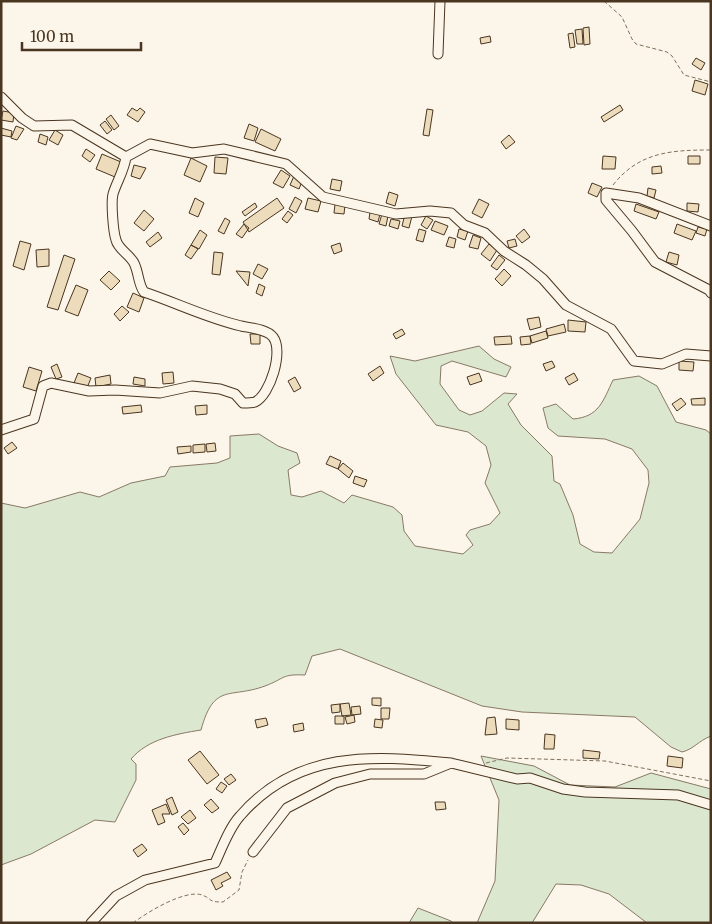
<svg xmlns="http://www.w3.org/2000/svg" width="712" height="924" viewBox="0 0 712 924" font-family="Merriweather,serif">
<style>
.green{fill:#dce7d0;stroke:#887966}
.building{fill:#ecdcbc;stroke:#4a3520}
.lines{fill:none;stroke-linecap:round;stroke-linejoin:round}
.minor-casing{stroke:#4a3520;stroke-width:11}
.path{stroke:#7f6f5c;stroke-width:1;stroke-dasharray:4 2.5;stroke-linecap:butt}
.minor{stroke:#fbf6e9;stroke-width:9}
</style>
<rect width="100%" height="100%" fill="#fbf6e9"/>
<path class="green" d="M479 346 494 359 511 367 506 377 452 361 441 366 440 384 459 410 470 415 482 411 504 393 517 394 508 404 521 425 552 456 554 481 560 484 573 515 580 544 594 552 612 553 640 519 649 483 648 470 632 449 605 439 558 436 548 428 543 408 556 404 573 419C599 417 603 401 613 380L639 376 657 386 676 422 706 430 711 434V736C698 741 694 749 682 752L671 747 635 717 522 712 482 706 340 649 312 656 305 675C281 674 286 678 265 686 230 699 214 682 201 730 176 734 148 739 131 759L136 764V780L115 822 95 820 31 854 1 865V503L25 508 80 492 99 497 131 483 165 476 170 467 217 463 230 458V436L259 434 278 446 297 453 300 463 288 470 291 495 302 497 321 491 344 503 352 495 393 507 402 515 404 531 415 546 463 554 473 545 466 535 470 530 490 524 500 513 485 483 491 465 486 446 468 432 436 425 396 374 390 356 415 361Z
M481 756 534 766 570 785 615 787 651 773 711 789V923H647L609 894 581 885 556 884 532 923H477L495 881 499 800Z
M418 908 451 921 453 923H409Z"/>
<path class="building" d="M589 27 590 44 584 45 583 28Z
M582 29 583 44H577L575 30Z
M573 33 575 47 570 48 568 34Z
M490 36 491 42 481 44 480 38Z
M696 58 705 63 701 70 692 64Z
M695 80 708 84 705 95 692 91Z
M620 105 623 110 604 122 601 117Z
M132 108 137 111 140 108 145 112 138 122 127 115Z
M427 109 433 110 429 136 423 135Z
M3 111 14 113 13 122 1 120Z
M111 115 119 126 114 130 106 119Z
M105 121 112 130 107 134 100 125Z
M249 124 258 128 254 141 244 138Z
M16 126 24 129 17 140 11 138Z
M1 128 12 131 11 137 1 135Z
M261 129 281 139 275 151 255 142Z
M55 130 63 135 58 145 49 140Z
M40 134 48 137 46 145 38 142Z
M509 135 515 142 506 149 501 142Z
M86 149 95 155 90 162 82 156Z
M102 154 121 162 115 177 96 169Z
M603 156 616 157 615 169H602Z
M688 156H700V164H688Z
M215 157 228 158 226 174 214 173Z
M191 158 207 166 200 182 184 175Z
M134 165 146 168 140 179 131 176Z
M661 166 662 173 652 174V167Z
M281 170 290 176 283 188 273 183Z
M294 176 303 179 299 189 290 185Z
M332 179 342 181 340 191 330 189Z
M592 183 602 187 597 197 588 193Z
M648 188 656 190 654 198 647 196Z
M389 192 398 195 395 206 386 203Z
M295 197 302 201 296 213 289 209Z
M195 198 204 203 198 217 189 213Z
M277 198 284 208 249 232 243 222Z
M308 198 321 201 318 212 305 209Z
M479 199 489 204 482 218 472 213Z
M255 203 257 207 245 216 242 212Z
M687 203 699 204 698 212 687 211Z
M335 204 345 205 344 214 334 213Z
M636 204 659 212 656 219 634 211Z
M144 210 154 219 144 231 134 223Z
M288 211 293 215 287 223 282 219Z
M370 212 380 214 378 222 369 219Z
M382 214 388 216 386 226 379 224Z
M405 214 412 216 409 228 402 226Z
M426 216 433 220 427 229 421 225Z
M225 218 230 221 224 234 218 231Z
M391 219 400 221 398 229 389 226Z
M435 221 448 226 444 235 431 230Z
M244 224 249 228 242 238 236 234Z
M677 224 696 231 692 240 674 233Z
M698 227 707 229 705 236 696 233Z
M419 229 426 231 423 242 416 240Z
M459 229 468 231 465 240 457 237Z
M524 229 530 237 522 243 516 236Z
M200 230 207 235 199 249 191 245Z
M158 232 162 238 150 247 146 242Z
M473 235 481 238 478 249 469 247Z
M449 237 456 239 454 248 446 246Z
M515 239 517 246 509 248 507 241Z
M20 241 31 244 24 270 13 266Z
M340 243 342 251 334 254 331 246Z
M489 244 497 250 490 261 481 254Z
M191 245 198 249 191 259 185 255Z
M49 249V266L37 267 36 250Z
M214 252 223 253 220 275 212 274Z
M669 252 679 255 677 265 666 262Z
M64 255 75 259 58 310 47 307Z
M499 255 505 260 497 270 491 266Z
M258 264 268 269 262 279 253 274Z
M504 269 511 276 502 286 495 279Z
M109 271 120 281 111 290 100 280Z
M236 271 250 272 248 286Z
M259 284 265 287 262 296 256 293Z
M76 285 88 290 78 316 65 311Z
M133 293 144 298 139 312 127 307Z
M122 306 129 312 120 321 114 314Z
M539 317 541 327 530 330 527 319Z
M568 320 586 322 585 332 568 331Z
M564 324 566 332 548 336 546 329Z
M402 329 405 334 396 339 393 334Z
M546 331 548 338 532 343 530 336Z
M250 334H260V344H251Z
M511 336 512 344 495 345 494 337Z
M530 336 531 344 521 345 520 337Z
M552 361 555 367 546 371 543 364Z
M679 361 694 362 693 371 679 370Z
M57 364 62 377 56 379 51 367Z
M380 366 384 373 373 381 368 374Z
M29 367 42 371 36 391 23 387Z
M173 372 174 383 163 384 162 373Z
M78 373 91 378 87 388 74 383Z
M479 373 482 381 470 385 467 377Z
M574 373 578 380 569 385 565 378Z
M110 375 111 384 96 387 95 378Z
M134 377 145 379V386L133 384Z
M295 377 301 388 294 392 288 381Z
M681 398 686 404 677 411 672 404Z
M705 398V405H692L691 399Z
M141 405 142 412 123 414 122 407Z
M207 405V414L196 415 195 406Z
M12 442 17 448 8 454 4 448Z
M215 443 216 451 207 452 206 444Z
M205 444V452L193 453V445Z
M191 446V452L178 454 177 447Z
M330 456 341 461 338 469 326 464Z
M343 463 353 471 349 478 338 469Z
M355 476 367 480 364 487 353 483Z
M372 698H381V706L372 705Z
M349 703 351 715 342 716 340 704Z
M340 704V712L332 713 331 705Z
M360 706 361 714 352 715 351 707Z
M381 708H390L389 719H381Z
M354 715 355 722 347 724 345 717Z
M335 716H344V724H335Z
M495 717 497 734 485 735 487 718Z
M266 718 268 725 257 728 255 720Z
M375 719 383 720 382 728 374 727Z
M506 719 519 720V730L506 729Z
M303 723 304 730 294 732 293 725Z
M545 734 555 735 554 749H544Z
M583 750 600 752 599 759 583 758Z
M200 751 219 775 207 784 188 760Z
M668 756 683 758 682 768 667 766Z
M231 774 236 780 229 785 224 779Z
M221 782 227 786 222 793 216 789Z
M172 797 178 812 172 815 166 800Z
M211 799 219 808 212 813 204 805Z
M435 802H445L446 809 436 810Z
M166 804 170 814H162L165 822 158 825 152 810Z
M190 810 196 818 188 824 181 817Z
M183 823 189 830 184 835 178 827Z
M142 844 147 850 138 857 133 850Z
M227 872 231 878 221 883 223 886 216 890 211 880Z"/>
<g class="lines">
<g class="minor-casing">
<path id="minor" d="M438 54 440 1
M1 97 22 118 34 126 72 125 126 157 150 144 192 153 224 149 286 164 323 197 396 214 430 211 451 213 464 225 485 233 504 251 526 265 543 279 566 305 611 329 634 361 662 364 686 354 711 356
M711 226 639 198 606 193V200L632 231 655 262 709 290 711 293
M1 430 34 419 43 386 51 383 89 391 115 390 160 393 192 386 220 389 235 394 243 403C247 403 252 403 255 402 270 395 284 351 273 337 267 329 251 328 241 326 207 318 177 303 144 292 138 284 139 273 134 263 130 255 118 249 116 240 113 231 111 202 113 194 117 181 124 171 126 157
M451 763 517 779 530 778 563 789 585 792 678 795 711 805
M91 923 116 896 145 880 215 863C222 848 229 828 240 816 297 750 372 755 451 763L424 774H370L335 783 287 808 253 852"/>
</g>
<path class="path" d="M604 1 622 17 632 39 636 44 667 52 672 56 684 75 711 82
M613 185C639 152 671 150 711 150
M486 763 507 758 605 761 711 781
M133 923C146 913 185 889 202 895 213 899 207 902 223 902L239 890 242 872 248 860"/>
<use href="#minor" class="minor"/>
</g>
<rect width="712" height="924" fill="none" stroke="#4a3520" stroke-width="5"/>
<path d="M22 42v8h119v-8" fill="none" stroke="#4a3520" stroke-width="2.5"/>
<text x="30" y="42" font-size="15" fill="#4a3520" stroke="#fbf6e9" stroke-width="4" paint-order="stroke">100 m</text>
</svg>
